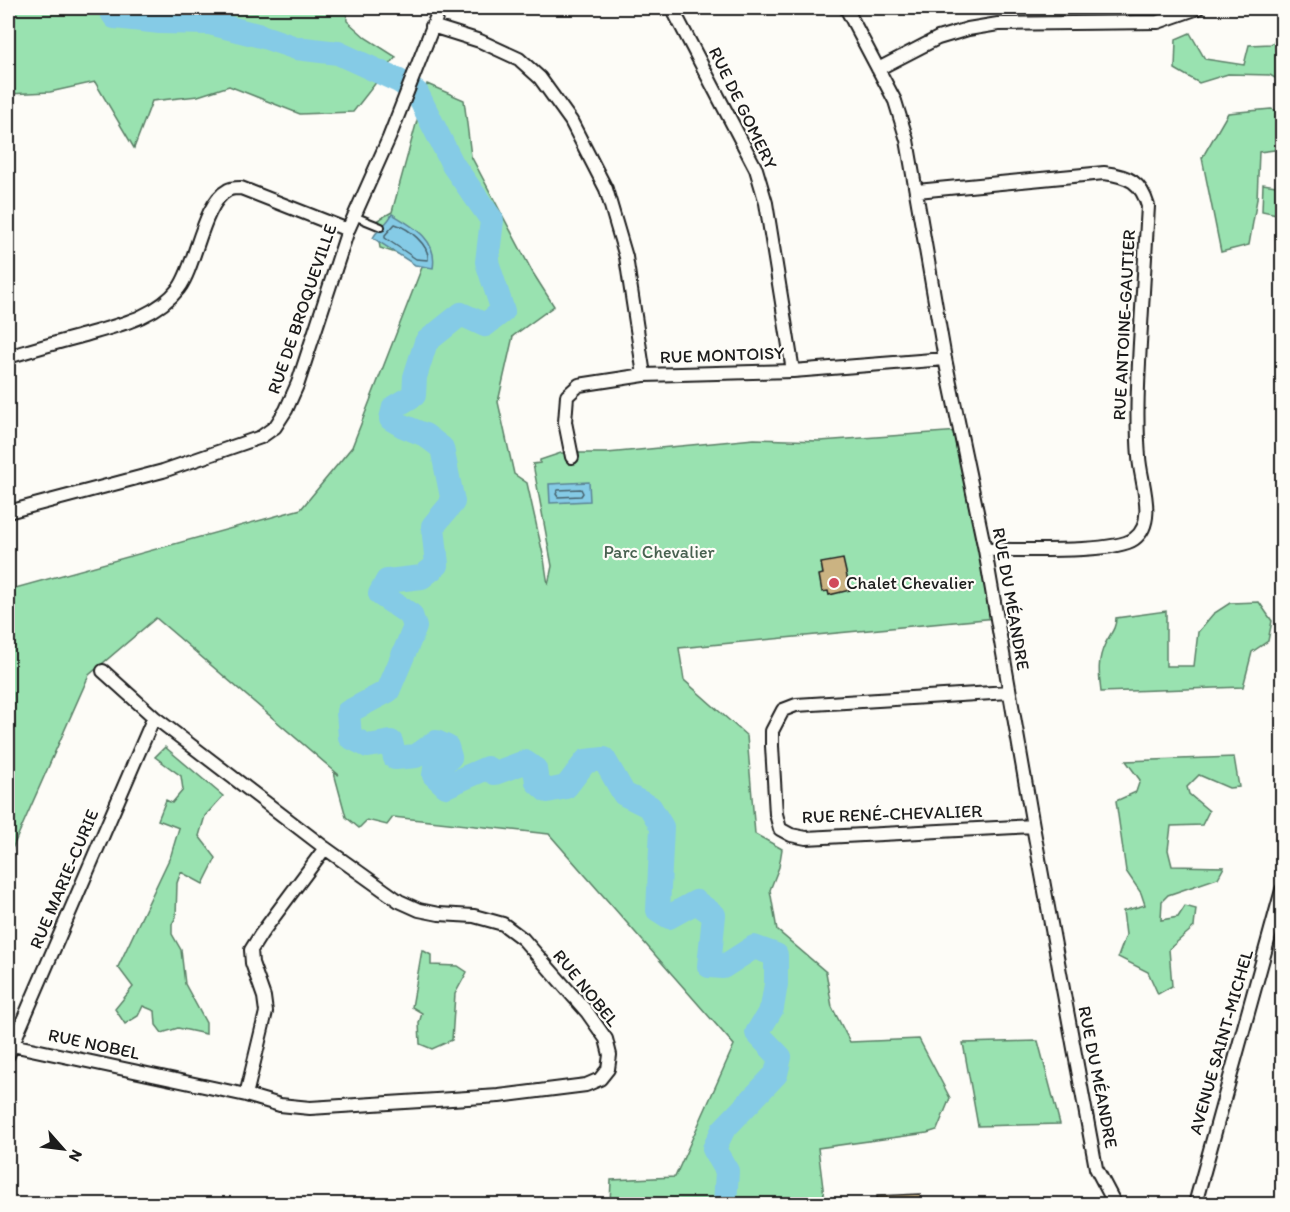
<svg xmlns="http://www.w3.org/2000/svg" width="1290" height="1212" viewBox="0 0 1290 1212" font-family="Itim,sans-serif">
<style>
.green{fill:#99e2b0;stroke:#5a7f66;stroke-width:1.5}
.water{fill:#85cbe6;stroke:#5b8595;stroke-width:1.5}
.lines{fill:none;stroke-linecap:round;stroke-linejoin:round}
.shore{stroke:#46626d;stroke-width:1.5}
.river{stroke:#85cbe6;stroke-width:24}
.building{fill:#cbb382;stroke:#1c1c1c;stroke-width:1.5}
.lane-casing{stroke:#1c1c1c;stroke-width:10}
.street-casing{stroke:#1c1c1c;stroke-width:16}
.lane{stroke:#fdfcf7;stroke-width:6}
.street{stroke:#fdfcf7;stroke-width:12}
.poi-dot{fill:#d1495b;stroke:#fdfcf7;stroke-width:2}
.labels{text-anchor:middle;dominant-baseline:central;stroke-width:4.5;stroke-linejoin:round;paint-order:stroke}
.street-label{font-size:18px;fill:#1c1c1c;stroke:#fdfcf7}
.park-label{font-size:18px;fill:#486150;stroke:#fdfcf7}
.poi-label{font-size:18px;fill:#1c1c1c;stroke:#fdfcf7;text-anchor:start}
</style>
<rect width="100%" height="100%" fill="#fdfcf7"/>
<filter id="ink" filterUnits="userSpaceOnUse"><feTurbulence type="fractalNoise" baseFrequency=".0167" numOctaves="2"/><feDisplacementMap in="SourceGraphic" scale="12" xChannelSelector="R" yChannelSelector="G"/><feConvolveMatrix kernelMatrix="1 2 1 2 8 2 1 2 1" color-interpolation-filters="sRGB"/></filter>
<g filter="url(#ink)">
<path class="green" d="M8 8H346L347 21 366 38 396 57 353 112 300 114 229 86 198 96 152 101 134 148 95 82 50 92 8 94Z
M1190 33 1205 59 1244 65 1249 45 1271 44 1282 37V82L1270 75 1228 74 1199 83 1175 69 1176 39Z
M427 84 464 100 471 156 533 273 554 306 513 336 498 402 514 474 527 483 544 559 548 585 552 566 533 464 540 463V460L561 453H607L754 439 820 441 960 431 996 618 679 648 684 680 747 736 755 834 782 849 779 867 770 890 777 930 826 972 832 1007 850 1042 919 1039 950 1098 937 1130 927 1133 818 1148 825 1204H610L611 1180 675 1177 734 1045 549 834 393 817 387 825 367 820 359 828 346 817 334 773 339 775 156 618 89 675 8 858V590L301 509 352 447 424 262 380 248 376 221 392 212Z
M1271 109 1282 112V149L1259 152 1257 199 1249 245 1221 252 1202 158 1228 113Z
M1263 184 1282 187V215L1262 211Z
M1259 602 1272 621 1268 641 1252 652 1243 687 1101 692C1099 674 1097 661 1105 644 1110 634 1116 629 1116 618L1166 611V666H1194L1198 632 1213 614 1230 603Z
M165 747 223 796 205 816 199 836 216 858 203 884 181 872 177 883 176 917 172 924V934L181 950 185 984 206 1023V1034L178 1028 162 1033 156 1025 155 1011 143 1006 138 1016 125 1024 115 1009 133 987 118 967 171 855 179 828 158 820 166 800 172 803 183 790 181 776 155 757Z
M1234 757 1239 787 1229 788 1199 775 1187 787 1189 794 1209 811 1202 825 1171 826 1168 850 1172 866 1224 867 1218 878 1168 895 1162 901 1161 920 1178 917 1185 906 1196 909 1194 927 1169 949 1172 986 1158 994 1148 972 1118 957 1126 935 1123 911 1145 905 1141 893 1126 871 1116 801 1136 792 1140 780 1126 761Z
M422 950 431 955V965L458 966 467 972 455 994 452 1040 432 1049 420 1044 419 1023 422 1013 412 1007Z
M1038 1041 1060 1124 978 1126 963 1043Z"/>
<path class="water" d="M392 214C414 227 438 240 433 268L415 265 373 238C377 229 388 224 392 214Z
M589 482 590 501 550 503 549 484Z"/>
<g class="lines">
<path class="shore" d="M395 224C408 228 430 245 428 260L416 259 385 238V235Z
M581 489 583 493 581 496 558 497 556 494 558 490Z"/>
<path class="river" d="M109 8 115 17 160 22 210 23 261 36 296 48 338 53 399 81 417 93 453 165 492 220 487 262 503 311 485 325 461 314 426 342 415 377 414 395 394 407 391 419 403 426 425 435 442 448 453 502 433 526 437 565 422 577 387 581 380 594 411 615 415 627 388 691 348 712 350 737 368 746 391 742 395 758 416 756 436 742 447 747 450 757 435 768 434 775 446 786 487 768 495 773 525 762 535 769 537 782 547 791 566 787 586 761 604 759 624 794 650 807 662 827 658 910 669 917 696 902 714 915 709 966 723 967 754 947 776 955V984L772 1008 757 1033 780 1057 776 1074 723 1130 714 1149 727 1171 725 1204"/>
</g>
<path class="building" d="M843 559 850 590 829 595 828 591 822 592 819 575 823 574 821 563Z
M920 1194 921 1204H877V1196Z"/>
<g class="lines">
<g class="lane-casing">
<path id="lane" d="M354 216 381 227"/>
</g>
<g class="street-casing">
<path id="street" d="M672 8 756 169 766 203 793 371
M846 8 895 101 907 140 945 359 985 550 1033 826 1096 1168 1115 1204
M432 26 480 41 519 59 540 78 571 121 606 189 626 257 644 375
M878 69 938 38 968 29 998 24 1158 22 1198 8
M917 191 1104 173C1129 176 1141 182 1148 206 1145 252 1143 297 1140 343 1138 381 1136 419 1139 457 1140 480 1158 522 1134 539 1113 554 1015 549 985 550
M8 357C31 350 55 343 78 337 114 326 155 319 179 288 196 265 203 203 228 190 231 188 237 188 241 188L348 230
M572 457 565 422 567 396 579 385 644 375 793 371 945 359
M8 512 163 471 261 437 275 427 286 410 298 383 348 230 389 138 440 8
M1009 692 796 705 783 710 772 731V746L776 814 780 829 791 835 806 838 1033 826
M12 1045 246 1095 280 1105 310 1108 499 1096 586 1085 600 1079 608 1069 610 1055 606 1039 587 1012 523 939 503 924 474 916 439 914 419 910 399 901 325 848 154 717 103 671
M8 1055 154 717
M246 1095 266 1012 264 997 252 963 251 950 261 934 325 848
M1195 1204 1282 890"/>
</g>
<use href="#lane" class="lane"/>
<use href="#street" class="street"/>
</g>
</g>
<circle class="poi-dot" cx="834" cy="583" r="6"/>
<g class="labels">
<g class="street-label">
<text transform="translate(743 108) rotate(64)">RUE DE GOMERY</text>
<text transform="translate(302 309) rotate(-71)">RUE DE BROQUEVILLE</text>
<text transform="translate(1124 325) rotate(-87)">RUE ANTOINE-GAUTIER</text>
<text transform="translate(722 355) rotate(-2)">RUE MONTOISY</text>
<text transform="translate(1011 599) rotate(80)">RUE DU MÉANDRE</text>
<text transform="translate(892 814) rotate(-2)">RUE RENÉ-CHEVALIER</text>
<text transform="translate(64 879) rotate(-67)">RUE MARIE-CURIE</text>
<text transform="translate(586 988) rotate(51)">RUE NOBEL</text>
<text transform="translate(1221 1042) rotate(-74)">AVENUE SAINT-MICHEL</text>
<text transform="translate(94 1044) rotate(12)">RUE NOBEL</text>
<text transform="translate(1098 1077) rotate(79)">RUE DU MÉANDRE</text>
</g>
<g class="park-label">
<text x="659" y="552">Parc Chevalier</text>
</g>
<g class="poi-label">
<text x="846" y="583">Chalet Chevalier</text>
</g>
</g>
<rect width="1290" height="1212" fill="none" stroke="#fdfcf7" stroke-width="30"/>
<rect x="15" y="15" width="1260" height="1182" fill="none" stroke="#1c1c1c" stroke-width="2" filter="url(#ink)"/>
<g transform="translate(63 1149) rotate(118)" stroke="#fdfcf7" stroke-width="4.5" paint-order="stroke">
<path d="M0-4.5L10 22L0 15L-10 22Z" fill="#1c1c1c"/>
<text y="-9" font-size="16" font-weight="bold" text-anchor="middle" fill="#1c1c1c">N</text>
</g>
</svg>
